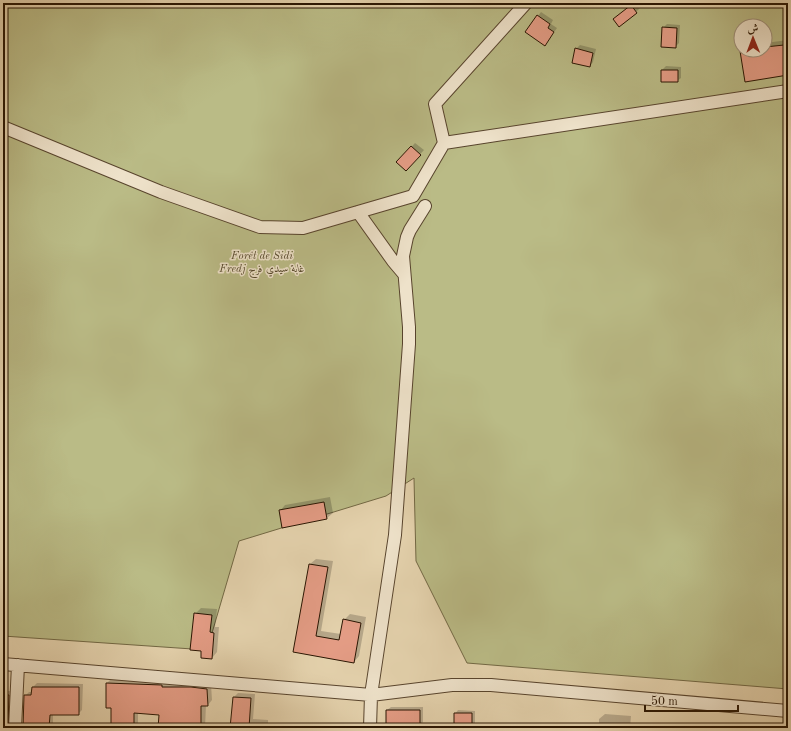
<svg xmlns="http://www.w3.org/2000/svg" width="791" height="731" viewBox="0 0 791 731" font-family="'Old Standard TT',Amiri,serif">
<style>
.green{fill:#babb86;stroke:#726844;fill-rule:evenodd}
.shadow{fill:#0003}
.building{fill:#e59d86;stroke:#291502}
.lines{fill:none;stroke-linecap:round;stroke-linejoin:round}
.minor-casing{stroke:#58442d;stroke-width:14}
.minor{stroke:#eee2ca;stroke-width:12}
.labels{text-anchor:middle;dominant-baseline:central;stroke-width:3;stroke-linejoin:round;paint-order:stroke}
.park-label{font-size:11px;font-style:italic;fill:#54472a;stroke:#eee2ca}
</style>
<rect width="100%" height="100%" fill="#e5d3ae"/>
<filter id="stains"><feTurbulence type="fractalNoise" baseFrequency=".005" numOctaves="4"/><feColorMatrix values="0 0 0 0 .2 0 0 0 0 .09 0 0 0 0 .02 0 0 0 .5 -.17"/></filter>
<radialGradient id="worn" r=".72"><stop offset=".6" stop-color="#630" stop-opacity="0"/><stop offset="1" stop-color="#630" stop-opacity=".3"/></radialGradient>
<path class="green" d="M3 3H788V689L467 663 416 561 414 478 386 496 239 541 207 650 3 636ZM741 26H765V50H741Z"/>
<path class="shadow" d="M634 3H635L640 8 636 12 618 16Z
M541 12 553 20 551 24 557 28 545 45 526 32Z
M667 24 680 25 679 43 675 47 663 28Z
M788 40V74L745 81 741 51 742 50H765V43Z
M580 45 596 49 593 62 590 66 576 49Z
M666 66 681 67V78L677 81 662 70Z
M415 143 424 150 406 170 398 162Z
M330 497 333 513 327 518 283 527 280 511 285 505Z
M316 559 333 561 321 631 341 634 344 620 350 614 366 617 359 656 354 662 294 652 310 564Z
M201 608 217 609 215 627H219L217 652 212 658 202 650 195 614Z
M112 678 211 684 212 700 208 705H206L205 728H159L160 714 138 712V728H87L92 724 112 725V707L107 683Z
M37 683 83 684 82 710 78 714H53V728H23L25 696 29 692H33V687Z
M3 691H10V692H12L10 720 7 723H3Z
M238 693 255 694 253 719 268 720V728H231L234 697Z
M391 707H423V722L419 726 387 710Z
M458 710 475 711V726L499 724 500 728H455V714Z
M605 714 631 716 630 728H599V719Z"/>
<path class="building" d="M631 5 637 13 619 27 613 19Z
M537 15 550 24 548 28 554 32 545 46 525 32Z
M662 27 677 28 676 48 661 47Z
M784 45 788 75 745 82 740 51 765 50V47Z
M575 48 593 53 590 67 572 63Z
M661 70H678V82H661Z
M411 146 421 155 406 171 396 162Z
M324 502 327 519 282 528 279 510Z
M309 564 328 567 316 636 339 640 343 619 361 623 354 663 293 652Z
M194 613 212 615 210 632 214 633 212 659 201 658V651L190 650Z
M106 683 162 685V687H191L207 689 208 706H201V728H158L159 715 134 713V728H111V708H106Z
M32 687H79V715H50L49 728H23L24 695H31Z
M3 695H9L8 724H3Z
M233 697 251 698 249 728H230Z
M386 710H420V727H386Z
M454 713H472V728H454Z"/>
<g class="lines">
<g class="minor-casing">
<path id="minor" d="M3 127 161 192 260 227 303 228 413 196 444 143 788 91
M444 143 435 104 526 3
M358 212 393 261 404 274
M3 664 371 695 452 685H491L788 711
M15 728 18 665
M370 728 371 695 395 535 409 344V327L403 256 407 237 410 230 425 206"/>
</g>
<use href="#minor" class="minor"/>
</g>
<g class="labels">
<g class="park-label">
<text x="262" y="256">Forêt de Sidi<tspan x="262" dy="13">Fredj غابة سيدي فرج</tspan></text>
</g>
</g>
<rect width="791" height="731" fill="none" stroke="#e5d3ae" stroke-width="16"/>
<rect x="4" y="4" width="783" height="723" fill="none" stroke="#291502" stroke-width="2"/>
<rect x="8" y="8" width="775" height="715" fill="none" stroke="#291502"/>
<g transform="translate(753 38) rotate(359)"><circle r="19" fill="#eee2ca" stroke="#9f907a"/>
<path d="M0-3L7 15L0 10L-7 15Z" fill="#8f2418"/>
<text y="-6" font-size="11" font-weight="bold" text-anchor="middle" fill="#291502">ش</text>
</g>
<path d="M645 705v6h93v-6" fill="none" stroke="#291502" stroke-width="2"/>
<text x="651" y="705" font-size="12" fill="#291502" stroke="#eee2ca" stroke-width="3" paint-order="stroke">50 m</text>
<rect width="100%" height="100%" filter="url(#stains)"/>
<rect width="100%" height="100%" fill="url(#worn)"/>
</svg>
